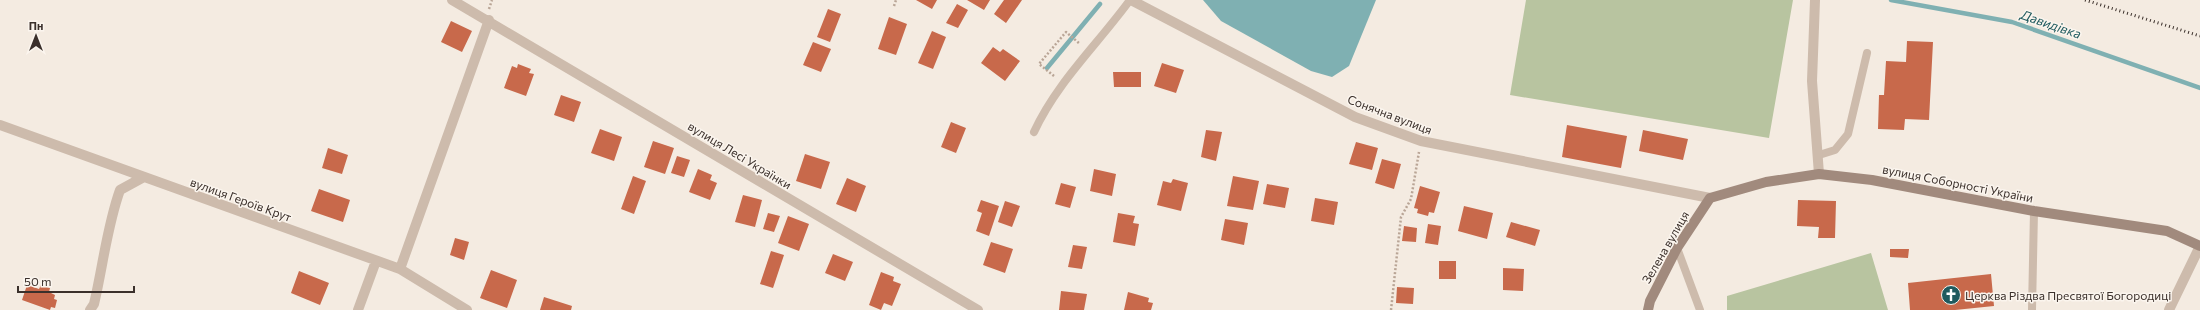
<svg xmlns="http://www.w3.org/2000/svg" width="2200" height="310" viewBox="0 0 2200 310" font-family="Commissioner,sans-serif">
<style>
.green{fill:#b8c4a0}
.water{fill:#7fb0b2}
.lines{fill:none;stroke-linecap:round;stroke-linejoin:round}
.stream{stroke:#7fb0b2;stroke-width:4.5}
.building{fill:#c8694b}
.path{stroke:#b9a596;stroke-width:2.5;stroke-dasharray:2 2;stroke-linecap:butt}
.lane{stroke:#cdbbac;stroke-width:8}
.street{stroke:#cdbbac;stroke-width:10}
.secondary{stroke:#a18a7d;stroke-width:10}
.rail{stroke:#3b302b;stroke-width:3;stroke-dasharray:1 3;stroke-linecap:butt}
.labels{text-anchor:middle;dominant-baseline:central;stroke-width:3;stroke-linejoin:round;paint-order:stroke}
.street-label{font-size:12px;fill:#3b302b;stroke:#fbf5ee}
.poi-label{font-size:12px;fill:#3b302b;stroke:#fbf5ee;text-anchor:start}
.water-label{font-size:13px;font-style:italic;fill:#1f5a5e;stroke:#fbf5ee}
</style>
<rect width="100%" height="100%" fill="#f4ebe1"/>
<path class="green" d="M1526 0H1793L1769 138 1510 95Z
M1871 253 1888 310H1727V296Z"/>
<path class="water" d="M1203 0H1376L1349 66 1332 77 1311 71 1221 21Z"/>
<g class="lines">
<path class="stream" d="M1891 0 2012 22 2200 88
M1047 68 1100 4"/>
</g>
<path class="building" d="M916 0H937L932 9Z
M967 0H990L984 10Z
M1004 0H1022L1006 23 994 14Z
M957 4 968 10 958 28 946 23Z
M828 9 841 14 830 42 817 37Z
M889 17 907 24 896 55 878 49Z
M451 21 472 31 462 52 441 42Z
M932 31 946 37 933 69 918 63Z
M1907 41 1933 42 1929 120 1905 119 1904 130 1878 129 1879 95H1884L1886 61 1906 62Z
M813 42 831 49 821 72 803 65Z
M993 47 1000 52 1003 49 1020 61 1005 81 981 63Z
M1162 63 1184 70 1176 93 1154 86Z
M518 64 531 69 529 73 534 74 526 96 504 88 512 66 517 68Z
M1113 72H1141V87H1114Z
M561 95 581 102 574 122 554 115Z
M951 122 966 128 956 153 941 147Z
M1567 125 1627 136 1621 168 1562 157Z
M600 129 622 137 614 161 591 153Z
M1206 130 1222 132 1216 161 1201 157Z
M1643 130 1688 139 1683 160 1639 151Z
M653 141 674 148 665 174 644 167Z
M1356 142 1378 148 1372 170 1349 164Z
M328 148 348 155 342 174 322 168Z
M805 154 830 162 821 189 796 181Z
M677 156 690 160 684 177 671 173Z
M1382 159 1401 164 1394 189 1375 183Z
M698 169 712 175 710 180 717 183 710 200 689 192Z
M1094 169 1116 174 1112 196 1090 191Z
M633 176 646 181 634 214 621 209Z
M1233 176 1259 181 1253 210 1227 206Z
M847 178 866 186 856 212 836 204Z
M1173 179 1188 183 1181 211 1157 205 1163 181 1171 183Z
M1061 183 1076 187 1070 208 1055 204Z
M1267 184 1289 188 1285 208 1263 204Z
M1420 186 1440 192 1434 213 1429 212 1428 216 1417 213 1418 209 1414 208Z
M319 189 350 200 343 222 311 211Z
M743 195 762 200 755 227 735 222Z
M1315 198 1338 202 1334 225 1311 221Z
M981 200 999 206 989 236 976 231 982 213 977 211Z
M1798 200 1836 201 1835 238H1818L1819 227 1797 226Z
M1005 201 1020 206 1012 227 998 222Z
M1464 206 1493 213 1487 239 1458 231Z
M768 213 780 216 774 232 763 229Z
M1118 213 1135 216 1133 223 1139 224 1135 246 1113 242Z
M788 216 809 224 799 251 778 243Z
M1225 219 1248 223 1244 245 1221 240Z
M1511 222 1540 230 1535 246 1506 237Z
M1428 224 1441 226 1438 245 1425 243Z
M1404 226 1417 228 1416 242 1402 241Z
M455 238 469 242 464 260 450 255Z
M991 242 1013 249 1005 273 983 265Z
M1073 245 1087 247 1082 269 1068 267Z
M1890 249H1909L1908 258 1890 257Z
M771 251 784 255 773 288 760 284Z
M833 254 853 262 845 281 825 273Z
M1439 261H1456V279H1439Z
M1503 268 1524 269 1523 291 1503 290Z
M491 270 517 280 507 308 480 298Z
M299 271 329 283 320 305 291 293Z
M881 272 894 277 893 281 901 284 892 306 884 303 881 310 869 305Z
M1991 274 1994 306 1955 310H1910L1908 283Z
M27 285 39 289 41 285 50 288 49 292 55 295 54 299 57 300 55 308 51 307 50 310 22 300Z
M1397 287 1414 288 1413 304 1396 303Z
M1061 291 1087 294 1084 310H1059Z
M1128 292 1149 298 1148 302 1153 303 1151 310H1124Z
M544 297 572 306 571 310H540Z"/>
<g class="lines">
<path class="path" d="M894 6 896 0
M489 9 492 0
M1054 76 1039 64 1066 32 1080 44
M1391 310 1401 217 1411 199 1419 152"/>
<path class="lane" d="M1034 132C1057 82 1098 44 1130 0
M1819 155 1835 150 1848 134 1867 53
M1677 248 1700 310
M2032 310 2034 211"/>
<path class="street" d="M452 0 978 310
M1131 0 1355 117 1421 141 1710 198
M1815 0 1812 81 1819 174
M0 125 400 269 467 310
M400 269 489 20
M90 310 94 304C103 266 107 226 120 190L142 178
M358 310 376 261
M2169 310 2200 246"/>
<path class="secondary" d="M1648 310 1650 301 1677 248 1710 198 1766 182 1819 174 1872 180 2034 211 2167 231 2200 246"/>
<path class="rail" d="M2085 0 2200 36"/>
</g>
<defs>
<g id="church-disc" transform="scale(1)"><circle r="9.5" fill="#1f5a5e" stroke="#fbf5ee"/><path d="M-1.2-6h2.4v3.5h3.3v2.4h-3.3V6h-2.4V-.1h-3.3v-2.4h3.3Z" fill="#fff"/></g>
</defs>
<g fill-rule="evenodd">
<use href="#church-disc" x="1951" y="295"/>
</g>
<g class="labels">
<g class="street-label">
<text transform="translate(1390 114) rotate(21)">Сонячна вулиця</text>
<text transform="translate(740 155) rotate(31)">вулиця Лесі Українки</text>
<text transform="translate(1958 183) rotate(11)">вулиця Соборності України</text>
<text transform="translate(241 199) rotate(20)">вулиця Героїв Крут</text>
<text transform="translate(1665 247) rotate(-60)">Зелена вулиця</text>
</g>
<g class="poi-label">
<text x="1965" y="295">Церква Різдва Пресвятої Богородиці</text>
</g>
<g class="water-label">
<text transform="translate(2051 24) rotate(19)">Давидівка</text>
</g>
</g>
<g transform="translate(36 36)" stroke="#fbf5ee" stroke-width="3" paint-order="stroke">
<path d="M0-3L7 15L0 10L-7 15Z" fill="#3b302b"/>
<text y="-6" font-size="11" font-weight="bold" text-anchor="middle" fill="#3b302b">Пн</text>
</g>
<path d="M18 286v6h116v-6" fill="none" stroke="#3b302b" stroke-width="2"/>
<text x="24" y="286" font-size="12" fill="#3b302b" stroke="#fbf5ee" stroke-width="3" paint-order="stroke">50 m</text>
</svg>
